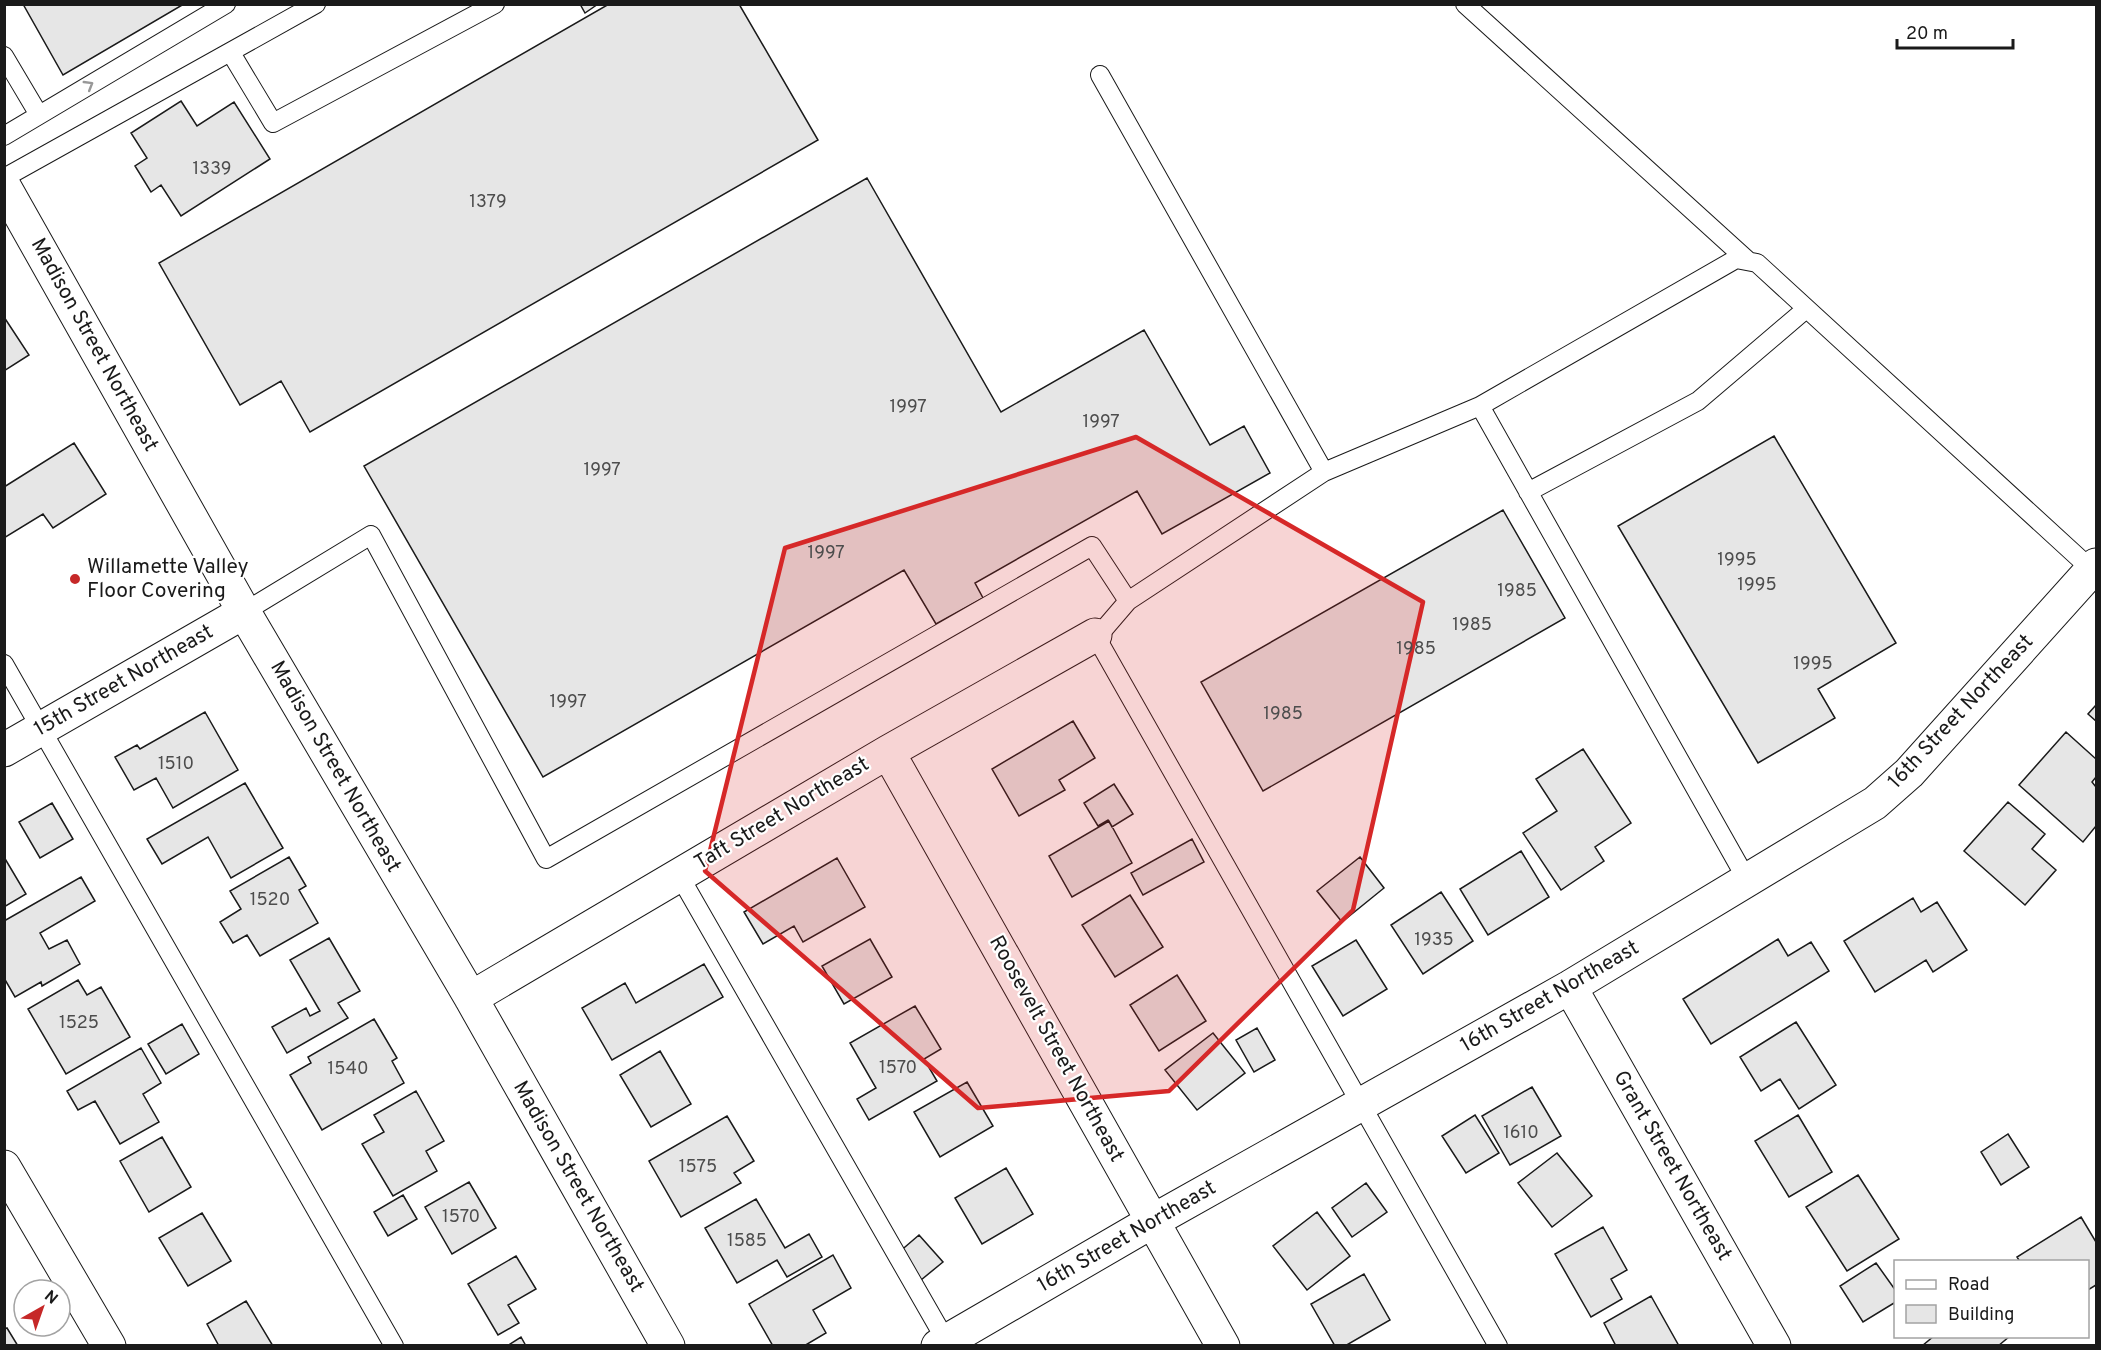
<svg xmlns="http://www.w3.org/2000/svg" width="2101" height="1350" viewBox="0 0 2101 1350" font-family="Overpass,sans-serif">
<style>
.building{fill:#e6e6e6;stroke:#1a1a1a;stroke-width:1.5}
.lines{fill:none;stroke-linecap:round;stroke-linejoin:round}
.service-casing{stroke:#1a1a1a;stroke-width:20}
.minor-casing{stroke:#1a1a1a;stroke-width:35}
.service{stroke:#fff;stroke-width:18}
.minor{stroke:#fff;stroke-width:33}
.oneway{stroke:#989898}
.marked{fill:#d62828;fill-opacity:0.2;stroke:#d62828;stroke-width:4.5;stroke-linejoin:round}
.poi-dot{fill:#c62828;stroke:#fff;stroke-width:2}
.labels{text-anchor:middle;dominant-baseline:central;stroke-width:4.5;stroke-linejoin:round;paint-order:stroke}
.number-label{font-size:18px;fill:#4d4d4d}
.street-label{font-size:21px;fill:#1a1a1a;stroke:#fff}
.poi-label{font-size:21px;fill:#1a1a1a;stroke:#fff;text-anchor:start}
</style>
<rect width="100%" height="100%" fill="#fff"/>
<path class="building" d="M23 4H184L63 75Z
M580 4H598L585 13Z
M609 4H739L818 140 310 432 281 381 240 405 159 263Z
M181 101 197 126 234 102 270 159 181 216 161 185 151 192 135 166 147 158 131 133Z
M867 178 1001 412 1144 330 1210 445 1244 426 1270 473 1162 534 1137 491 975 583 983 598 936 624 904 570 543 777 364 466Z
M4 317 29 355 4 371Z
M1774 436 1896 643 1818 689 1835 718 1758 763 1618 526Z
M74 443 106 494 53 528 43 514 4 538V487Z
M1503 510 1565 618 1263 791 1201 682Z
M2096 705V721L2088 714Z
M205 712 238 770 173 808 156 778 134 790 115 757 137 745 140 749Z
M1073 721 1095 758 1059 780 1065 790 1019 816 992 769Z
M2066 732 2096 759V777L2092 782 2096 787V826L2083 842 2019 785Z
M1583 749 1631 823 1595 847 1604 861 1561 890 1523 833 1557 811 1536 779Z
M245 783 283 848 231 878 208 837 162 864 147 839Z
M1114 784 1133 814 1112 827 1108 820 1098 826 1084 803Z
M2008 802 2045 834 2032 849 2056 870 2025 905 1964 851Z
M52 803 73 839 40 858 19 822Z
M1109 821 1132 863 1072 897 1049 856Z
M1192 839 1204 862 1143 895 1131 873Z
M1521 851 1549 897 1488 935 1460 889Z
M4 857 26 894 4 907Z
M289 857 306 886 299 890 318 923 260 956 247 935 233 943 220 922 241 909 230 891Z
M1360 857 1384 888 1342 922 1317 891Z
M837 858 865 907 803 942 794 926 763 944 744 912Z
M81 877 95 901 40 933 49 949 67 940 80 964 42 986 41 982 15 997 4 978V921Z
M1441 892 1473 941 1423 974 1391 925Z
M1130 895 1163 947 1115 977 1082 925Z
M1913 898 1921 912 1937 902 1967 950 1933 972 1926 960 1875 992 1844 941Z
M329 938 360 991 338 1003 348 1018 287 1053 272 1027 306 1008 310 1016 320 1011 290 960Z
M870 939 892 977 844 1004 822 966Z
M1778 939 1788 956 1811 942 1829 971 1711 1044 1683 999Z
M1356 940 1387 989 1343 1016 1312 966Z
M704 964 723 997 612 1060 582 1008 625 983 636 1003Z
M1177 975 1206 1021 1159 1051 1130 1005Z
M78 980 87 995 101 987 130 1037 66 1074 28 1009Z
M915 1006 941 1049 924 1059 937 1081 869 1120 857 1099 876 1088 850 1043Z
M374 1019 397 1058 392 1061 404 1083 322 1130 290 1075 311 1063 308 1057Z
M1796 1022 1836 1085 1799 1109 1780 1079 1761 1091 1740 1057Z
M182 1024 199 1054 166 1074 148 1044Z
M1257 1028 1275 1060 1254 1072 1236 1040Z
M1213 1033 1245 1073 1197 1110 1165 1070Z
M141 1048 161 1083 143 1094 159 1122 120 1144 95 1101 78 1110 67 1091Z
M660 1051 691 1104 651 1127 620 1075Z
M967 1082 993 1126 940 1157 914 1112Z
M1532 1087 1561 1136 1510 1165 1482 1116Z
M416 1091 444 1141 426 1151 437 1171 393 1196 362 1144 384 1132 374 1115Z
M1475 1115 1499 1153 1466 1173 1442 1136Z
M1798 1115 1832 1172 1789 1197 1755 1141Z
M727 1116 754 1161 734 1173 741 1183 681 1217 649 1161Z
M2008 1134 2029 1167 2001 1185 1981 1152Z
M162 1137 191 1187 149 1212 120 1161Z
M1557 1153 1592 1196 1552 1227 1518 1183Z
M1006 1168 1033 1214 982 1244 955 1198Z
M1858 1175 1899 1239 1847 1271 1806 1207Z
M469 1182 496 1228 452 1254 425 1207Z
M1366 1183 1387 1212 1352 1237 1332 1208Z
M403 1195 417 1219 388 1236 374 1212Z
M756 1199 785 1248 809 1234 822 1257 787 1277 777 1260 737 1283 705 1228Z
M1317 1212 1350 1256 1307 1290 1273 1246Z
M202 1213 231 1261 188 1286 159 1238Z
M2081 1217 2096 1242V1285L2088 1290V1262H2020L2017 1257Z
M1603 1227 1627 1270 1611 1279 1622 1299 1591 1317 1555 1254Z
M919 1235 943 1262 921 1280 898 1253Z
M833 1255 851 1288 813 1310 826 1333 804 1346H773L749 1304Z
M516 1256 536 1289 508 1305 519 1323 498 1335 468 1284Z
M1876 1263 1896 1291V1305L1894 1303 1863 1322 1840 1286Z
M1364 1274 1390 1320 1345 1346H1335L1311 1304Z
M1651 1296 1679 1346H1616L1604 1323Z
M246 1301 273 1346H219L207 1324Z
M7 1328 18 1346H4V1329Z
M1934 1336H2010L1998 1346H1922Z
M521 1337 526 1346H507Z"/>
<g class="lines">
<g class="service-casing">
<path id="service" d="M1465 4 1747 260
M231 53 273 123 495 4
M4 56 39 115
M1100 75 1324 472
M4 136 226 4
M4 178 316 4
M1480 406 1324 472 1128 601 1104 629 1095 635 1498 1346
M1528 492 1698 401 1806 309
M244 612 371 535 546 859 1092 546 1128 601
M4 664 394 1346
M679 875 949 1346
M1747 880 1480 406 1736 259 1757 263 2092 570"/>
</g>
<g class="minor-casing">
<path id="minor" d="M4 186 244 612 471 998 668 1346
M4 750 244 612
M888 752 1223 1346
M1570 987 1774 1346
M471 998 888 752 1095 635
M4 1167 109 1346
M938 1346 1153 1221 1570 987 1875 803 1909 773 2096 565"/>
</g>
<use href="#service" class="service"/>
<use href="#minor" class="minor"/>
</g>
<defs><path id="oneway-chevron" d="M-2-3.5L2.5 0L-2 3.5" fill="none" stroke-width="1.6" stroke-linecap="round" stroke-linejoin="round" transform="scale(1.5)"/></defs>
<use class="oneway" href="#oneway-chevron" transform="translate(89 85) rotate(-31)"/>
<path class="marked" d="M1136 437 1423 602 1353 910 1169 1091 978 1108 705 871 785 548Z"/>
<circle class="poi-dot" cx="75" cy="579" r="6"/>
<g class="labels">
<g class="number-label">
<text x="212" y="169">1339</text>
<text x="488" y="202">1379</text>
<text x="908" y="407">1997</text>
<text x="1101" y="422">1997</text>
<text x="602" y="470">1997</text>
<text x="826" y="553">1997</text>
<text x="1737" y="560">1995</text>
<text x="1757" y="585">1995</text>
<text x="1517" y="591">1985</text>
<text x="1472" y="625">1985</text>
<text x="1416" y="649">1985</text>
<text x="1813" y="664">1995</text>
<text x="568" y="702">1997</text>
<text x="1283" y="714">1985</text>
<text x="176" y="764">1510</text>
<text x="270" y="900">1520</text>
<text x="1434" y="940">1935</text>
<text x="79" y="1023">1525</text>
<text x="898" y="1068">1570</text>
<text x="348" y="1069">1540</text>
<text x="1521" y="1133">1610</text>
<text x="698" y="1167">1575</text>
<text x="461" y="1217">1570</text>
<text x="747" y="1241">1585</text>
</g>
<g class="street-label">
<text transform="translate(94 345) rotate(61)">Madison Street Northeast</text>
<text transform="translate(124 681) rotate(-30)">15th Street Northeast</text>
<text transform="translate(1961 712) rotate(-47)">16th Street Northeast</text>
<text transform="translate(335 767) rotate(60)">Madison Street Northeast</text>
<text transform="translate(782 814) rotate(-31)">Taft Street Northeast</text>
<text transform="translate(1550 997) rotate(-30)">16th Street Northeast</text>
<text transform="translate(1056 1049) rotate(61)">Roosevelt Street Northeast</text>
<text transform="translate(1672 1166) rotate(60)">Grant Street Northeast</text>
<text transform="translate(578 1187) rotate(60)">Madison Street Northeast</text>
<text transform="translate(1127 1237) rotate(-30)">16th Street Northeast</text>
</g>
<g class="poi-label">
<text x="87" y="567">Willamette Valley<tspan x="87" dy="24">Floor Covering</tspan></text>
</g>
</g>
<rect width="2101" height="1350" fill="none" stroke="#1a1a1a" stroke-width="12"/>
<rect x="1894" y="1260" width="195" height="78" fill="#ffffff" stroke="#a3a3a3" stroke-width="1.5"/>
<rect x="1906" y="1280" width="30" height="9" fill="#ffffff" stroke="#a3a3a3" stroke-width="1.5"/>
<text x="1948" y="1290" font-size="18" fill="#1a1a1a">Road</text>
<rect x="1906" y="1305" width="30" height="18" fill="#e6e6e6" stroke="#a3a3a3" stroke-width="1.5"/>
<text x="1948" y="1320" font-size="18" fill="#1a1a1a">Building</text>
<g transform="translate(42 1308) rotate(40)"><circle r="28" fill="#ffffff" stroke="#a3a3a3" stroke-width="1.5"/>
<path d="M0-4.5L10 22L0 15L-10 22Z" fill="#c62828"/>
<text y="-9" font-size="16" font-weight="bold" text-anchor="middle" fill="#1a1a1a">N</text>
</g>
<path d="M1897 39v9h116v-9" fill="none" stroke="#1a1a1a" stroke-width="3"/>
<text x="1906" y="39" font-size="18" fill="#1a1a1a" stroke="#ffffff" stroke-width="4.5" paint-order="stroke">20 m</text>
</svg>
